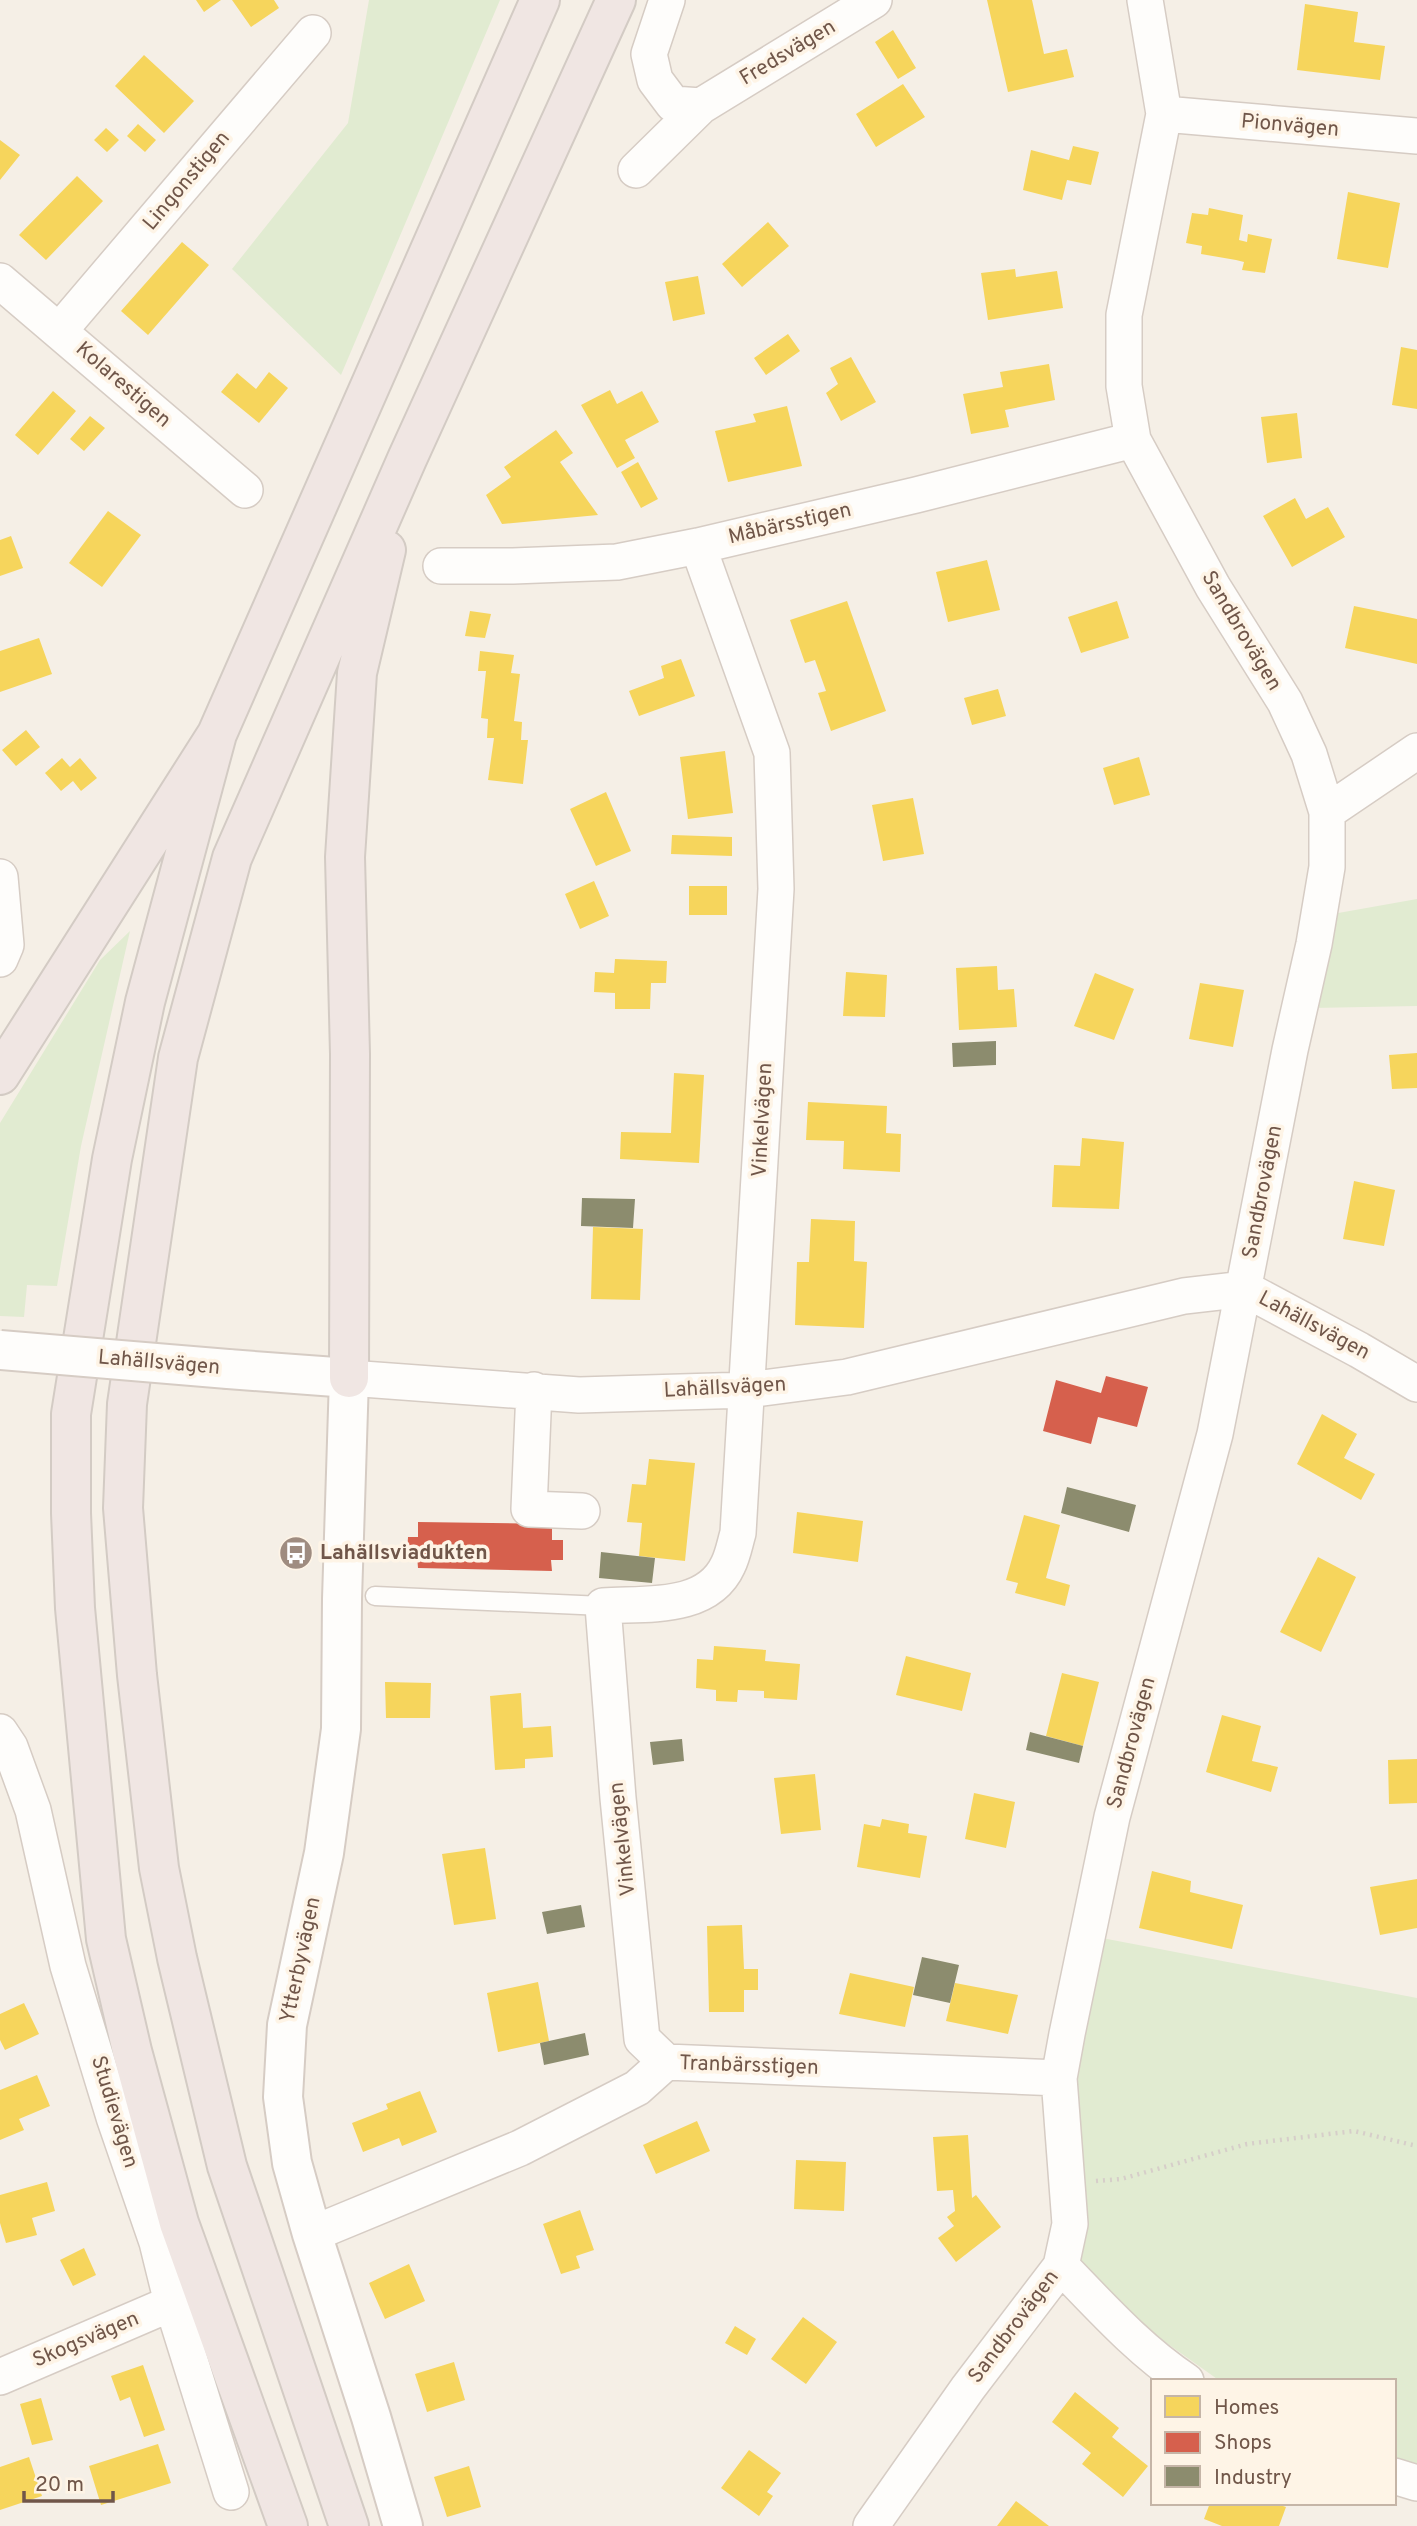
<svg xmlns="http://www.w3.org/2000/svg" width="1417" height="2526" viewBox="0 0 1417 2526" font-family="Overpass,sans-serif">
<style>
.green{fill:#e1ebd1}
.homes{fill:#f6d55c}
.shops{fill:#d6604d}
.industry{fill:#8c8c6e}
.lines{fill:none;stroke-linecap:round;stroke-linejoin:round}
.service-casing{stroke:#d6ccc4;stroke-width:21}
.minor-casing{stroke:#d6ccc4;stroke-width:38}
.tertiary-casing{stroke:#d6ccc4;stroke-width:42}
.motorway-casing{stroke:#d3cbc4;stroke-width:42}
.path{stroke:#d6cec9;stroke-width:4.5;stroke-dasharray:2 5;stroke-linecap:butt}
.service{stroke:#fefdfb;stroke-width:18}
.minor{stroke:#fefdfb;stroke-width:35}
.tertiary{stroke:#fefdfb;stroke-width:38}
.motorway{stroke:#f0e6e3;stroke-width:38}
.tertiary-bridge-casing{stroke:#d6ccc4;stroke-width:42;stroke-linecap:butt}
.tertiary-bridge{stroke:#fefdfb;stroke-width:38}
.labels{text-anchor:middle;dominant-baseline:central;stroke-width:7;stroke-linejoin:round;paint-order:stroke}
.street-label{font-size:21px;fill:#705649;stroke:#fef4e6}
.poi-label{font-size:21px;font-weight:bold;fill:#705649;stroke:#fef4e6;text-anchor:start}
</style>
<rect width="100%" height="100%" fill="#f5efe6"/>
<path class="green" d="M369 0H500L341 375 232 269 348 123Z
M1417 899V1006L1312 1008 1327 915Z
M130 931 81 1146 57 1286 27 1285 24 1317 0 1316V1123L100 960Z
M1102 1938 1417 1998V2466L1394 2457V2381H1220L1151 2332 1077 2269 1070 2050Z"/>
<path class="homes" d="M196 0H221L204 12Z
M232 0H274L279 8 251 27Z
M987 0H1032L1044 54 1067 49 1074 77 1008 92Z
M1305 4 1358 12 1354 42 1385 46 1380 80 1297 70Z
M893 30 916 68 898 79 875 42Z
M144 55 194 101 164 133 115 86Z
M903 84 925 117 876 147 856 114Z
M138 124 156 140 145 152 127 136Z
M106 128 119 140 107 152 94 140Z
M0 140 20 155 0 180Z
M1073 146 1099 152 1091 185 1067 180 1062 200 1023 190 1031 150 1069 160Z
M77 176 103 201 46 260 19 235Z
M1348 192 1400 203 1388 268 1337 259Z
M1209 208 1243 215 1239 240 1247 242 1248 234 1272 239 1265 273 1242 270 1244 262 1236 260 1201 254 1202 246 1186 243 1192 213 1208 215Z
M768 222 789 246 742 287 722 264Z
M182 242 209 265 148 335 121 311Z
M1015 269 1016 277 1057 271 1063 308 988 320 981 273Z
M698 276 705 314 673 321 665 282Z
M788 334 800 351 766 375 754 358Z
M1401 347 1417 350V409L1392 405Z
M851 357 876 402 841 421 826 393 838 384 830 368Z
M1049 364 1055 400 1005 410 1009 427 971 434 963 394 1003 387 1000 372Z
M269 372 288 388 259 423 221 392 237 373 256 389Z
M610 390 617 404 642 391 659 422 625 440 635 458 617 468 581 405Z
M53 391 76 411 38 455 15 435Z
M787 406 802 466 728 482 715 431 756 422 753 414Z
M1297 413 1302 458 1267 463 1261 417Z
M90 416 105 428 84 451 70 439Z
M556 430 573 453 560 462 598 515 502 524 486 495 511 477 504 467Z
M638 462 658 499 641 508 621 472Z
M1295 498 1306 519 1328 507 1345 537 1292 567 1263 516Z
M108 511 141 535 102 587 69 563Z
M11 536 23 568 0 576V540Z
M987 560 1000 610 948 622 936 572Z
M847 601 886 711 831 731 818 693 826 691 815 660 805 663 790 620Z
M1117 601 1129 638 1081 653 1068 617Z
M1354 606 1417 619V664L1345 648Z
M470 611 491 614 485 638 465 636Z
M39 638 52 674 0 692V651Z
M480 651 514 655 511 673 520 674 514 721 522 722 521 740H528L523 784 488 780 494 738H487L488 719 481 718 486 671H478Z
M681 659 695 696 639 716 629 691 664 678 661 666Z
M998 689 1006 716 972 725 964 698Z
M26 730 40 747 16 766 2 750Z
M725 751 733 813 688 819 680 757Z
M1139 757 1150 795 1114 805 1103 768Z
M62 758 70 767 80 758 97 778 81 791 73 781 61 791 45 773Z
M606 792 631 851 596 866 570 809Z
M913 798 924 854 883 861 872 805Z
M672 835 732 837V856L671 854Z
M594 881 609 916 580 929 565 894Z
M689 886H727V915H689Z
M615 959 667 961 666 983H651L650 1009H615V993L594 992 595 972 614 973Z
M997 966 998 990 1014 989 1017 1027 959 1030 956 968Z
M846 972 887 975 885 1017 843 1016Z
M1095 973 1134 989 1114 1040 1074 1026Z
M1200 983 1244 990 1233 1047 1189 1039Z
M1417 1053V1088L1392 1089 1389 1055Z
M674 1073 704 1075 699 1163 620 1159 621 1132 671 1133Z
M808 1102 887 1106 886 1133 901 1134 900 1172 843 1169 844 1141 806 1140Z
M1082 1138 1124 1142 1119 1209 1052 1207 1054 1165 1080 1166Z
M1354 1181 1395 1190 1384 1246 1343 1239Z
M811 1219 855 1221 854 1261 867 1262 864 1328 795 1325 797 1262H809Z
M593 1227 643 1229 640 1300 591 1299Z
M1322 1414 1357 1434 1344 1458 1375 1474 1361 1500 1297 1464Z
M649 1459 695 1463 685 1561 639 1556 642 1523 627 1522 632 1484 646 1485Z
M797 1512 863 1521 858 1562 793 1553Z
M1024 1515 1060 1525 1046 1578 1070 1585 1065 1606 1015 1593 1018 1583 1006 1580Z
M1318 1557 1356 1577 1321 1652 1280 1632Z
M714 1646 766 1650 765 1661 800 1664 797 1700 764 1698V1691L738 1690 737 1702 716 1701V1690L696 1688 697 1659 713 1660Z
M906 1656 971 1673 962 1711 896 1695Z
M1062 1673 1099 1682 1083 1746 1046 1736Z
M385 1682 431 1683 430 1718H386Z
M521 1693 523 1728 551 1726 553 1757 525 1759V1768L495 1770 490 1696Z
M1222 1715 1261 1726 1252 1761 1278 1767 1271 1792 1206 1772Z
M1417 1759V1803L1389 1804 1388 1760Z
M815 1774 821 1830 781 1834 774 1778Z
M974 1793 1015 1802 1006 1848 965 1839Z
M882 1819 909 1824 908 1833 927 1836 920 1878 857 1867 864 1824 880 1827Z
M485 1848 496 1919 454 1925 442 1854Z
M1152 1871 1191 1881 1190 1892 1243 1905 1232 1949 1139 1928Z
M1417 1879V1928L1380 1935 1370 1887Z
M742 1925 744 1969H758V1990H744V2012H709L707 1926Z
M850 1973 914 1987 905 2027 839 2014Z
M538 1982 549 2041 498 2052 487 1993Z
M955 1983 1018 1995 1008 2034 946 2021Z
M24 2003 39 2034 5 2050 0 2040V2014Z
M37 2075 50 2106 19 2119 24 2130 0 2140V2090Z
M420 2091 437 2132 402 2146 399 2138 363 2152 352 2123 388 2109 386 2104Z
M697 2121 710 2151 656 2174 643 2145Z
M968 2135 972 2198 976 2195 1001 2227 956 2262 938 2238 954 2226 947 2217 955 2211 953 2190 937 2191 933 2137Z
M796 2160 846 2162 844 2211 794 2209Z
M47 2182 55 2211 32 2218 37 2235 6 2243 0 2223V2195Z
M580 2210 594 2250 576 2256 580 2268 561 2274 543 2224Z
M84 2248 96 2275 73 2286 60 2260Z
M409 2264 425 2301 385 2319 369 2283Z
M803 2317 837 2342 806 2384 771 2359Z
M735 2326 756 2339 747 2355 725 2343Z
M454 2362 465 2400 427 2412 415 2374Z
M143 2365 165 2430 144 2437 130 2397 120 2401 111 2376Z
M1075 2392 1119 2428 1112 2437 1148 2466 1123 2497 1082 2464 1091 2453 1052 2422Z
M41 2398 53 2440 32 2445 20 2404Z
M158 2444 171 2483 101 2505 89 2466Z
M749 2450 781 2473 767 2492 773 2496 759 2516 721 2488Z
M29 2457 42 2496 0 2510V2467Z
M469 2466 481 2507 447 2517 434 2477Z
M1016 2501 1049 2526H997Z
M1210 2503H1274L1286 2507 1279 2526H1222L1204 2519Z"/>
<path class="shops" d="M1106 1376 1148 1387 1137 1427 1098 1417 1091 1444 1043 1431 1056 1380 1101 1393Z
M418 1522 552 1524V1540H563V1560H551L552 1571 418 1568 417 1555H407L408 1537H418Z"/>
<path class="industry" d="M996 1041V1065L953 1067 952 1043Z
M582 1198 635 1199 633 1228 581 1226Z
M1067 1487 1136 1505 1129 1532 1061 1513Z
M601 1552 655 1558 652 1583 599 1578Z
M1030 1732 1083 1746 1079 1763 1026 1750Z
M682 1739 684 1761 653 1765 650 1742Z
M581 1905 585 1927 547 1934 542 1912Z
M922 1957 959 1965 950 2003 913 1995Z
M585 2033 589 2055 544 2065 540 2043Z"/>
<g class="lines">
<g class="service-casing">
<path id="service" d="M375 1596 603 1606"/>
</g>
<g class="minor-casing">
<path id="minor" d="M667 0 649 54 655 80 673 104 701 106 874 0
M1164 114 1417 136
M636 170 701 106
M0 281 245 490
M60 330 313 33
M441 566H513L617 562 698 546 916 495 1133 440
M1327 812 1417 751
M0 877 6 945 0 959
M349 1378 579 1395 748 1390 847 1377 1184 1296 1245 1289 1359 1350 1417 1384
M534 1390 529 1509 582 1511
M0 1732 10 1747 33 1810 68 1966 114 2117 157 2242 172 2303 231 2492
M666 2062 642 2039 618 1798 603 1606C645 1603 707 1611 728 1565 733 1555 735 1543 738 1533L776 889 772 753 698 546
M312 2234 520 2148 637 2088 666 2062 1059 2078
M1061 2266C1100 2306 1139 2350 1186 2381
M0 2377 172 2303
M1394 2476 1417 2483
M871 2526 968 2388 1061 2266 1070 2224 1059 2078 1067 2034 1112 1817 1215 1434 1290 1050 1314 944 1327 867V812L1309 754 1285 702 1213 587 1133 440 1124 386V315L1164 114 1145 0"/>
</g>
<g class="tertiary-casing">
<path id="tertiary" d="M228 1369 349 1378 342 1599 341 1729 324 1853 287 2025 283 2097 292 2163 312 2234 371 2417 403 2526"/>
</g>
<g class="motorway-casing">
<path id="motorway" d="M217 734 145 1002 112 1159 71 1414V1513L75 1608 106 1939 132 2051 179 2223 288 2526
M0 1075 217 734 540 0
M349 1378 350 1054 345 857 357 673 386 550
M349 2526 227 2166 177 1958 159 1868 137 1675 123 1508 127 1404 178 1058 232 858 407 459 616 0"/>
</g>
<path class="path" d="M1096 2181 1121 2179 1247 2144 1354 2131 1417 2146"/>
<use href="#service" class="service"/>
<use href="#minor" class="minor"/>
<use href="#tertiary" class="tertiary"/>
<use href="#motorway" class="motorway"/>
<g class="tertiary-bridge-casing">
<path id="tertiary-bridge" d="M0 1350 228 1369"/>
</g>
<use href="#tertiary-bridge" class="tertiary-bridge"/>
</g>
<defs>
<g id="bus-disc" transform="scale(1.75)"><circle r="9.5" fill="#9f8c80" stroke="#fef4e6"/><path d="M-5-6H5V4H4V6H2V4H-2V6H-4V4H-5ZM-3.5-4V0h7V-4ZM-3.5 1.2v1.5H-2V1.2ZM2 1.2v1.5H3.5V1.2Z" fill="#fff"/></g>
</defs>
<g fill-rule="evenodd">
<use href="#bus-disc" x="296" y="1553"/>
</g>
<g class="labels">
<g class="street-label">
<text transform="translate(788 53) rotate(-31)">Fredsvägen</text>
<text transform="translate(1290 126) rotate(5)">Pionvägen</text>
<text transform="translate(187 181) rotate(-50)">Lingonstigen</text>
<text transform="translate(123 385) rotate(41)">Kolarestigen</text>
<text transform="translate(790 524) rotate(-13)">Måbärsstigen</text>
<text transform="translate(1241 631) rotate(59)">Sandbrovägen</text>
<text transform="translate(763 1120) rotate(-87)">Vinkelvägen</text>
<text transform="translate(1263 1192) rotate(-79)">Sandbrovägen</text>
<text transform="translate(1314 1326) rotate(28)">Lahällsvägen</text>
<text transform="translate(159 1363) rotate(5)">Lahällsvägen</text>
<text transform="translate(725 1388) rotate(-3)">Lahällsvägen</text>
<text transform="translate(1132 1743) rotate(-75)">Sandbrovägen</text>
<text transform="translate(623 1839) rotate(-96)">Vinkelvägen</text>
<text transform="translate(301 1960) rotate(-78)">Ytterbyvägen</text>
<text transform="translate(749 2066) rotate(2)">Tranbärsstigen</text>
<text transform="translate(114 2112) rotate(73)">Studievägen</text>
<text transform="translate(1014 2327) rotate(-53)">Sandbrovägen</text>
<text transform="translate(86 2340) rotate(-23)">Skogsvägen</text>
</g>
<g class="poi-label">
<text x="320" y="1553">Lahällsviadukten</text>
</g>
</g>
<rect x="1151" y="2379" width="245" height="126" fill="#fef4e6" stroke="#c5b5a7" stroke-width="2"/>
<rect x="1165" y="2396" width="35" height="21" fill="#f6d55c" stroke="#c5b5a7" stroke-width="2"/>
<text x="1214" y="2414" font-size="21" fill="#705649">Homes</text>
<rect x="1165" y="2432" width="35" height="21" fill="#d6604d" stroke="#c5b5a7" stroke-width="2"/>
<text x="1214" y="2449" font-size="21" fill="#705649">Shops</text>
<rect x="1165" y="2466" width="35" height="21" fill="#8c8c6e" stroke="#c5b5a7" stroke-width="2"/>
<text x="1214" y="2484" font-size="21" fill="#705649">Industry</text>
<path d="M24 2491v10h89v-10" fill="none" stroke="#705649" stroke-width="3.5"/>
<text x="35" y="2491" font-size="21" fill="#705649" stroke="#fef4e6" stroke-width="5" paint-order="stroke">20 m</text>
</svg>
